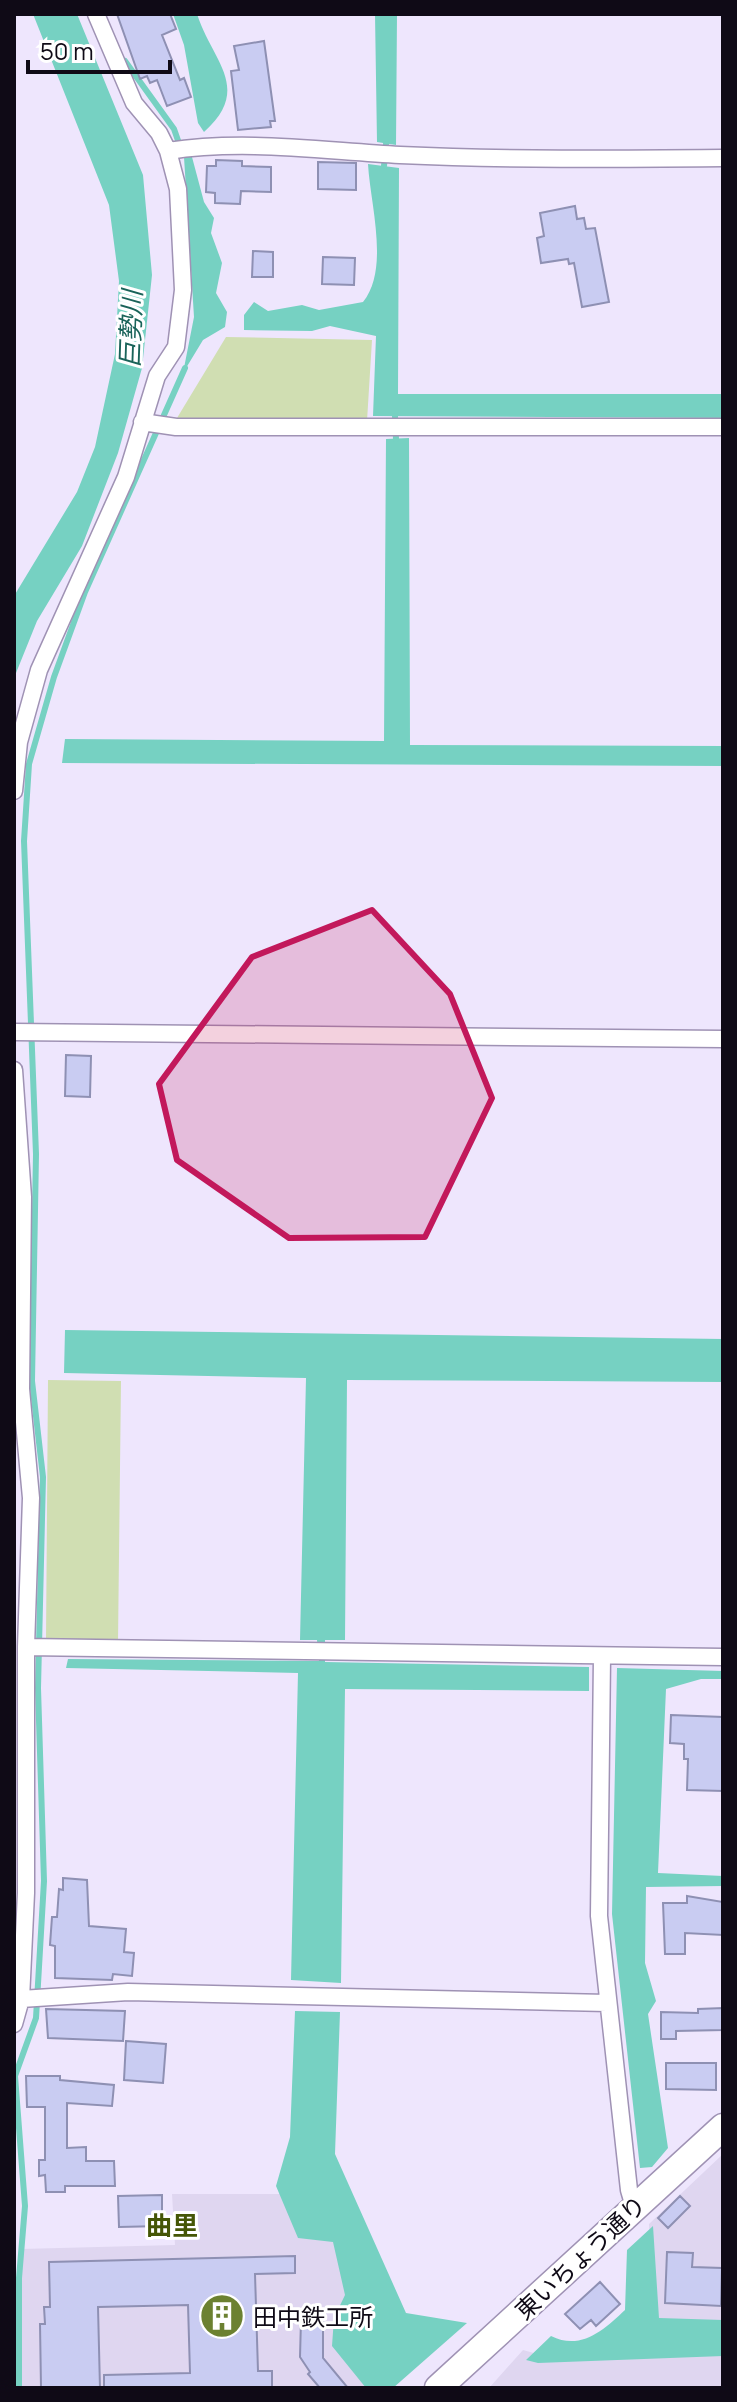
<svg xmlns="http://www.w3.org/2000/svg" width="737" height="2402" viewBox="0 0 737 2402" font-family="Manrope,'Noto Sans JP',sans-serif">
<style>
.built{fill:#dfd6f0}
.green{fill:#d0deb2}
.water{fill:#76d1c2}
.lines{fill:none;stroke-linecap:round;stroke-linejoin:round}
.stream{stroke:#76d1c2;stroke-width:6}
.building{fill:#c9ccf2;stroke:#8e90b3;stroke-width:2}
.minor-casing{stroke:#9f92b4;stroke-width:19}
.primary-casing{stroke:#9f92b4;stroke-width:29}
.minor{stroke:#fff;stroke-width:16}
.primary{stroke:#fff;stroke-width:26}
.marked{fill:#c2185b;fill-opacity:0.2;stroke:#c2185b;stroke-width:6;stroke-linejoin:round}
.labels{text-anchor:middle;dominant-baseline:central;stroke-width:6;stroke-linejoin:round;paint-order:stroke}
.street-label{font-size:24px;fill:#0f0a16;stroke:#fff}
.poi-label{font-size:24px;fill:#0f0a16;stroke:#fff;text-anchor:start}
.water-label{font-size:26px;font-style:italic;fill:#196359;stroke:#fff}
.neighbourhood-label{font-size:26px;font-weight:bold;fill:#455606;stroke:#fff}
</style>
<rect width="100%" height="100%" fill="#eee6fd"/>
<path class="built" d="M723 2154V2325H653L649 2224Z
M172 2194H319L385 2388H19L21 2249 175 2245Z
M723 2349V2388H489L523 2350 548 2357Z"/>
<path class="green" d="M226 337 372 340 367 421 177 418Z
M48 1380 121 1381 118 1642 46 1641Z"/>
<path class="water" d="M33 14H77L143 175 152 275 142 368 118 453 82 546 37 621 14 678V596L77 492 95 447 115 354 119 281 109 205Z
M173 14H197C212 61 253 88 204 132L198 123 184 45Z
M375 14H397L396 145 377 142Z
M184 157H192L204 202 214 218 211 233 222 263 216 293 227 312 225 327 203 340 183 373 194 317Z
M368 164 399 168 398 394H723V418L373 416 376 336 330 326 312 331 244 330V315L254 302 268 311 302 305 319 310 363 302C390 269 370 203 368 164Z
M409 438 410 745 723 746V766L62 763 65 739 384 741 386 439Z
M65 1330 723 1339V1382L347 1380 345 1640H325V1662L589 1667V1691L345 1689 341 1983 291 1980 298 1673 66 1668 68 1659 319 1661 317 1640H300L306 1378 64 1373Z
M617 1668 723 1671V1679H701L666 1689 658 1873 723 1876V1886L646 1887 645 1963 656 2001 648 2014 668 2148 652 2167 640 2168 612 1914Z
M295 2011 340 2012 335 2154 406 2313 467 2323 393 2388H366L332 2346 334 2318 345 2295 333 2242 298 2238 276 2186 290 2137Z
M653 2226 659 2318 723 2320V2356L538 2363 526 2360 551 2336C581 2351 604 2330 625 2310L627 2250Z"/>
<g class="lines">
<path class="stream" d="M125 61 174 129 181 149
M384 166 386 144
M395 416 396 439
M19 2388V2278L25 2206 15 2076 36 2018 44 1881 38 1688 43 1477 32 1381 36 1154 24 841 29 764 54 677 85 592 185 368"/>
</g>
<path class="building" d="M117 14H170L176 29 162 35 180 80 184 78 191 97 167 106 157 80 150 83 147 76 140 79Z
M264 41 275 121H270L271 127 238 130 231 71 239 70 234 46Z
M216 160 242 161V166L271 167V192L241 191 240 204 215 203V193L206 192 207 166H216Z
M318 162 356 163V190L318 189Z
M575 206 577 219 584 218 586 229 595 228 609 302 582 307 574 263 569 264 568 259 541 263 537 238 544 236 540 213Z
M253 251 273 252V277H252Z
M323 257 355 258 354 285 322 284Z
M66 1055 91 1056 90 1097 65 1096Z
M671 1715 723 1717V1791L687 1790 688 1759H684V1744L670 1743Z
M63 1878 87 1880 89 1926 126 1929 124 1952 134 1953 132 1976 113 1974 112 1980 55 1978V1946L50 1945 52 1917H57L59 1889 63 1890Z
M687 1896 723 1902V1935L685 1933V1954H665L663 1903H687Z
M723 2008V2030L676 2031V2039H661V2012L698 2013V2009Z
M46 2009 125 2011 123 2041 48 2038Z
M126 2041 166 2044 163 2083 124 2080Z
M666 2063H716V2090L666 2089Z
M26 2076H60V2080L114 2085 112 2106 67 2103V2148L86 2147V2161H114L115 2186H65V2192H46L45 2175 39 2176V2160H45V2107H27Z
M162 2195V2226L119 2227 118 2196Z
M680 2196 690 2206 668 2228 658 2218Z
M667 2252 693 2253 692 2267 722 2268 721 2306 665 2303Z
M295 2256V2273L255 2274 258 2371H272V2388H104V2375L190 2373 188 2305 98 2307 100 2388H41L40 2324H45L44 2307H50L49 2262Z
M600 2282 620 2304 596 2326 591 2320 580 2329 565 2314Z
M301 2320H323V2358L348 2388H320L308 2374 310 2372 300 2357Z"/>
<g class="lines">
<g class="minor-casing">
<path id="minor" d="M168 151C245 139 323 151 400 155 507 160 615 159 723 158
M142 422 176 427H723
M14 791 19 742 39 670 126 477 157 376 176 347 183 290 178 189 168 151 159 133 134 103 96 14
M14 1032 723 1039
M14 1070 23 1197 21 1389 31 1498 26 1647
M602 1657 599 1916 629 2190 634 2207
M21 1999 128 1992 607 2003
M14 2024 21 1999 26 1893V1647L723 1657"/>
</g>
<g class="primary-casing">
<path id="primary" d="M438 2388 723 2127"/>
</g>
<use href="#minor" class="minor"/>
<use href="#primary" class="primary"/>
</g>
<path class="marked" d="M372 910 450 994 492 1098 425 1237 289 1238 177 1160 159 1084 252 957Z"/>
<defs>
<g id="building-disc" transform="scale(2.3)"><circle r="9.5" fill="#6c8131" stroke="#fff"/><path d="M-4-6H4V6H1V3H-1V6H-4ZM-2.5-4.3h1.7v1.8h-1.7ZM.8-4.3h1.7v1.8H.8ZM-2.5-1h1.7V.8h-1.7ZM.8-1h1.7V.8H.8Z" fill="#fff"/></g>
</defs>
<g fill-rule="evenodd">
<use href="#building-disc" x="222" y="2316"/>
</g>
<g class="labels">
<g class="street-label">
<text transform="translate(580 2257) rotate(-43)">東いちょう通り</text>
</g>
<g class="poi-label">
<text x="253" y="2316">田中鉄工所</text>
</g>
<g class="water-label">
<text transform="translate(130 329) rotate(-88)">巨勢川</text>
</g>
<g class="neighbourhood-label">
<text x="172" y="2225">曲里</text>
</g>
</g>
<rect width="737" height="2402" fill="none" stroke="#0f0a16" stroke-width="32"/>
<path d="M28 60v12h142v-12" fill="none" stroke="#0f0a16" stroke-width="4"/>
<text x="40" y="60" font-size="24" fill="#0f0a16" stroke="#ffffff" stroke-width="6" paint-order="stroke">50 m</text>
</svg>
